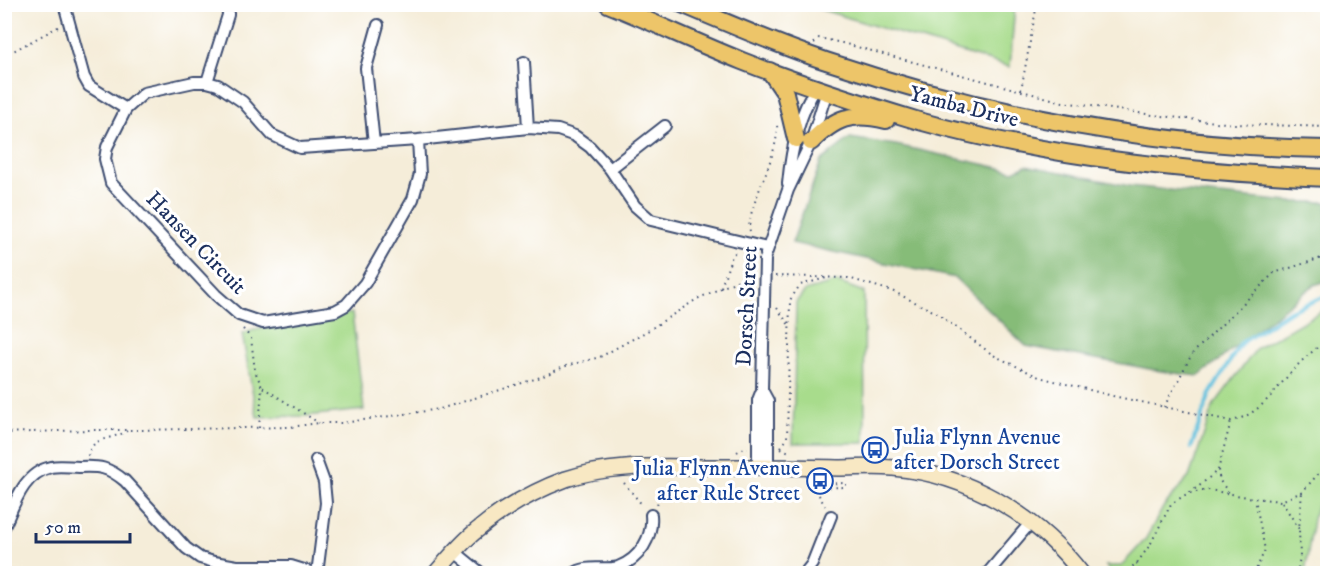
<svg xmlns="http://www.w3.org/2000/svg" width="1332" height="578" viewBox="0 0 1332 578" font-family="'IM FELL DW Pica',serif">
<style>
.green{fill:#a8dc8c;stroke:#628675;stroke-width:1.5}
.forest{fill:#86bc78;stroke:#50766b;stroke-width:1.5}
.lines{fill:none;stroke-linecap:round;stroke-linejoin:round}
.stream{stroke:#60c1de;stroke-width:4}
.street-casing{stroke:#3c4c70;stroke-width:14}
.secondary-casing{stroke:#3c4c70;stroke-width:18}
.primary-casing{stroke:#3c4c70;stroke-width:20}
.path{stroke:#3c4c70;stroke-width:2;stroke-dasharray:1.5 4.5;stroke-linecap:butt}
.street{stroke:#fff;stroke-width:10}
.secondary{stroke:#f8e8c3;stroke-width:15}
.primary{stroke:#edc569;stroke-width:16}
.street-bridge-casing{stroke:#3c4c70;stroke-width:14;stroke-linecap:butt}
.street-bridge{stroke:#fff;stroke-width:10}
.labels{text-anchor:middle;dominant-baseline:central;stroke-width:6;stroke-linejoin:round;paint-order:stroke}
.street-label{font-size:22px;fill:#1b2f5e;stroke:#fff}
.transit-label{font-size:22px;fill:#164399;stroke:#fff;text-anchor:start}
</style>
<rect width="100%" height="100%" fill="#fff"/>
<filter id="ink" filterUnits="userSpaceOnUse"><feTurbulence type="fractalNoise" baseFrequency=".0167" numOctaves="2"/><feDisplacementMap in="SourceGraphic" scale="12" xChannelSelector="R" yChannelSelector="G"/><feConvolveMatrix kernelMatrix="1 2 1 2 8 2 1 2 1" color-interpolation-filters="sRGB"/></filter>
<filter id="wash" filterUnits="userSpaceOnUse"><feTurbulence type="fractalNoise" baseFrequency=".008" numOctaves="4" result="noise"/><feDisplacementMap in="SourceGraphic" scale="24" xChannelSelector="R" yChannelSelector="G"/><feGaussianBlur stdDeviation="1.35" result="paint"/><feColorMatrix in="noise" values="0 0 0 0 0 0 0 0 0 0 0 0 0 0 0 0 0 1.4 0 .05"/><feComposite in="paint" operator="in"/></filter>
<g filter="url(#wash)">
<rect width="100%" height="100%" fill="#f5edd9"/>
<path class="green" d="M806 5H1015L1010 67Z
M837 282 864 292 865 443H793L796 302 805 291Z
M1327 308V478L1313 519 1305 573H1111L1106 566H1121L1145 540 1164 506 1189 477 1214 405 1257 348Z
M352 313 364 410 305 416 257 417 242 334 254 330Z"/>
<path class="forest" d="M850 138 896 145 1014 171 1026 165 1130 186 1289 202H1327V281L1314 285 1199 376 1166 372 1026 346 955 278 792 243 821 161Z"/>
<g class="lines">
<path class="stream" d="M1191 448 1209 396 1241 343 1290 311 1328 295"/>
</g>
</g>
<g filter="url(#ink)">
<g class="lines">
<g class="street-casing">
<path id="street" d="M64 4 84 77 89 86 126 109
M524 62 528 128
M207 82 228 15V4
M418 140 420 174 413 199 365 283 346 305 335 311 263 323 239 315 216 295 111 183 105 159 107 147 126 109 144 93 194 82H207L218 85 243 102 272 135 300 148 418 140 528 128 558 130 575 136 590 147 610 169 635 206 651 220 767 248
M374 143 366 68 378 25
M610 169 665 126
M788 184C791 152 798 115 816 88
M766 254 788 190 811 142 827 91
M762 390 768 401V467
M316 460 324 482 326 503 317 574
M758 467V400L762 390 764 303
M4 527C14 505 23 473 51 467 59 465 70 467 79 467 100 466 108 467 125 481L186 548 200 558 214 562 237 566H291L317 574
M455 552 482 574
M573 574C587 564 603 571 618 567 640 559 653 537 651 515
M804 574 812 564 831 516
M987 574 1031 522"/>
</g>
<g class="secondary-casing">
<path id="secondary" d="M435 574C448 559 461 543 476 531 502 509 534 491 566 479 616 462 673 468 725 467 763 467 800 467 838 468 856 468 875 466 893 468 967 474 1037 515 1082 574"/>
</g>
<g class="primary-casing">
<path id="primary" d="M608 4C653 22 697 43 742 61 800 84 859 103 919 121 1051 158 1191 172 1328 178
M682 4C730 24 777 45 826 61 987 115 1158 147 1328 149
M770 71 785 93 796 139
M811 142C836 117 851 112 886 120"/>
</g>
<path class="path" d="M814 43 819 38 842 43 1063 102 1153 115 1234 124 1328 127
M4 56 58 27
M1021 90 1037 4
M750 231C744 212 780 155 777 125
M775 276 848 278 892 291 935 312 993 355 1039 377 1113 396 1231 421C1261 415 1275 389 1295 368 1304 358 1316 348 1328 340
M721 287 732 256 736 252
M777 308 789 325
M243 329 251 338 255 371 262 387
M1164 407 1192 354 1274 273 1328 256
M259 428 262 387 319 423
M4 433 87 430H138L290 427 319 423H342L440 409 541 377 566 366 600 357 649 330 697 299 743 278 754 277
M781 447 787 439 790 300 800 285 830 277
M781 448 791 453
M737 452 744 448H748
M88 456C91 436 113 440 127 431
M1218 470 1220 481 1229 493
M813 482V484L846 483V487L815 488 825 506
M624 483 643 506
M1190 493 1209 490 1253 498 1281 501 1302 492 1328 463
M1282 502 1299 529 1302 492
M657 504 670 480
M4 545 7 537
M1137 563 1140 574
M1123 574 1137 563 1150 545 1171 504 1198 487 1218 470 1231 421
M1254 574 1265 550 1255 499
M1297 574 1300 557 1299 529"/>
<use href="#street" class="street"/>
<use href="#secondary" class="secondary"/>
<use href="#primary" class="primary"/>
<g class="street-bridge-casing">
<path id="street-bridge" d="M764 303 765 259"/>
</g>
<use href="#street-bridge" class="street-bridge"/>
</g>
</g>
<defs>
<g id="bus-ring" transform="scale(1.35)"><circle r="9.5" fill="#fff" stroke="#1a4fb4" stroke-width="1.5"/><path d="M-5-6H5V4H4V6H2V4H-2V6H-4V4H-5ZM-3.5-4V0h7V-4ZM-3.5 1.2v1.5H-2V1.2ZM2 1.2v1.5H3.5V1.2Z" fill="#1a4fb4"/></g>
</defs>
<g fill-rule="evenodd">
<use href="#bus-ring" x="875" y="450"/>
<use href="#bus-ring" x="820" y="481"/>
</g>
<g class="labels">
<g class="street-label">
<text transform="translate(964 107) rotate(14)">Yamba Drive</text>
<text transform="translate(196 243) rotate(46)">Hansen Circuit</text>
<text transform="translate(747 306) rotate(-87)">Dorsch Street</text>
</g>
<g class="transit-label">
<text x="894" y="437">Julia Flynn Avenue<tspan x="894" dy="25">after Dorsch Street</tspan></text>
<text x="800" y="468" text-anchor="end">Julia Flynn Avenue<tspan x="800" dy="25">after Rule Street</tspan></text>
</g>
</g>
<rect width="1332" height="578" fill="none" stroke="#fff" stroke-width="24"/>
<path d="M36 533v9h94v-9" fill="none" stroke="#1b2f5e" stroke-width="3"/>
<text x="45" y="533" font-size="18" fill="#1b2f5e" stroke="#ffffff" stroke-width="4.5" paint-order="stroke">50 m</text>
</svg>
